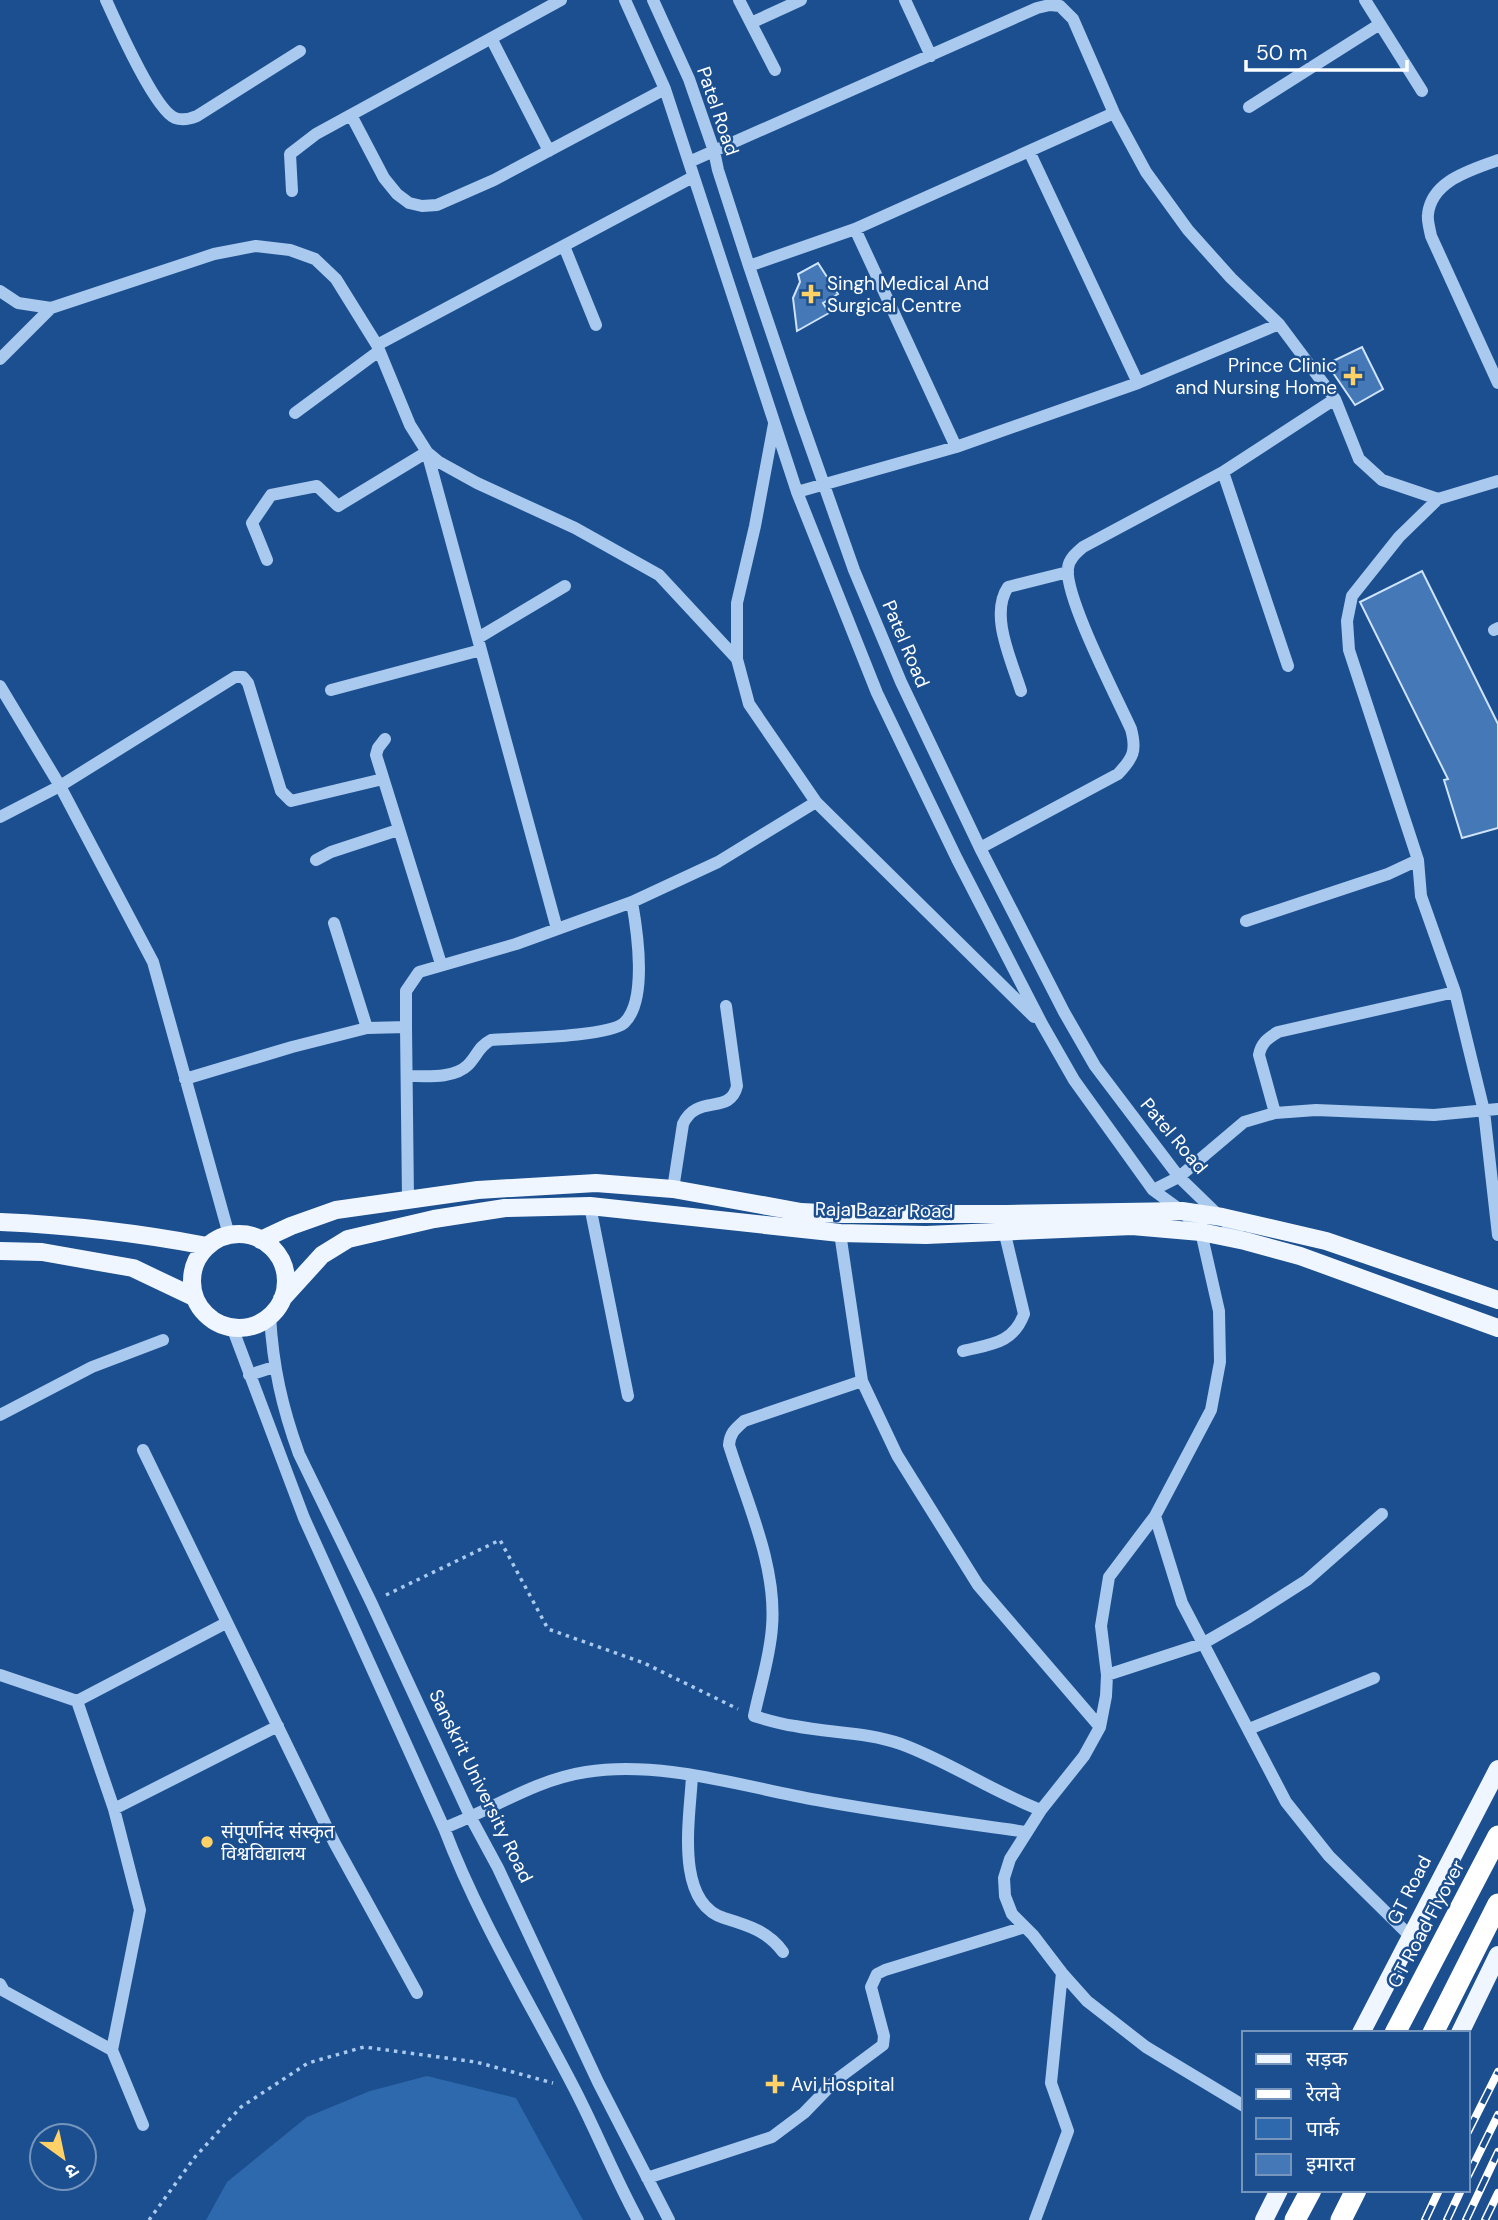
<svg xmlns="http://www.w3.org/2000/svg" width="1498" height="2220" viewBox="0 0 1498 2220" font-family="'DM Sans','Noto Sans Devanagari',sans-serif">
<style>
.green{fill:#2e69ad}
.building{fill:#4478b7;stroke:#cfe3fa;stroke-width:2}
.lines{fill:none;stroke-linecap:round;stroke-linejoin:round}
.path{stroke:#a9c9ee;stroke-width:3.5;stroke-dasharray:3.5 5;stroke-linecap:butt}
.minor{stroke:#a9c9ee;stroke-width:12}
.major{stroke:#f0f6ff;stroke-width:18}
.highway{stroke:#fff;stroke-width:21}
.rail-casing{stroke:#fff;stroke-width:8}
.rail{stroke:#1b4f8f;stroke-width:5;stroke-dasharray:16;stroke-linecap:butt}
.poi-dot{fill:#ffd166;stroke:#1b4f8f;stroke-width:2.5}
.labels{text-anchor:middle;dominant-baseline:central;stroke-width:5;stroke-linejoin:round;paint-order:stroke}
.street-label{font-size:19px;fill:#fff;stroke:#1b4f8f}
.poi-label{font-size:19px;fill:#fff;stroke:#1b4f8f;text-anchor:start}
</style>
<rect width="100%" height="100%" fill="#1b4f8f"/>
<path class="green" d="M427 2076 516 2098 583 2220H206L227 2182 307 2117 370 2091Z"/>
<path class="building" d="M818 263 838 294 823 303 829 313 797 331 793 298 800 282 798 274Z
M1362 347 1383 389 1355 405 1327 364Z
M1422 571 1498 724V828L1462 838 1444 780 1448 779 1360 602Z"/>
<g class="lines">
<path class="path" d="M386 1595 500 1540 548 1629 644 1663 738 1709
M149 2220 195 2157 241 2107 308 2063 364 2047 476 2062 553 2083"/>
<path class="minor" d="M106 0C116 22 155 110 175 118 183 121 190 119 197 116L300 51
M625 0 665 89 797 492 877 693 957 859 1042 1024 1074 1080 1153 1190 1182 1211 1201 1232 1219 1311 1220 1362 1211 1410 1155 1516 1109 1577 1101 1626 1107 1675 1106 1696 1100 1727 1084 1756 1041 1810 1010 1859 1004 1878 1005 1896 1012 1914 1033 1935 1062 1973 1087 2001 1146 2047 1244 2106
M653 0 689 79 714 151 718 170 749 266 799 414 854 570 901 682 980 848 1064 1012 1095 1066 1179 1177 1245 1241
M739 0 775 70
M905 0 931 56
M1365 0 1422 91
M751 23 801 0
M491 38 549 151
M1249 107 1380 24
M351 115 384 178 397 194 409 203 422 206 437 205 494 180 665 89
M1029 151 1138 383
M1498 160C1472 170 1432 180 1428 214 1427 221 1430 230 1431 236L1498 383
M689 162 1037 8 1050 5 1060 6 1073 19 1114 113 1146 172 1188 230 1231 278 1279 324 1335 399 1359 459 1382 480 1438 499 1498 481
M292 191 290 154 316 134 561 0
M855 229 956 447
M564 246 596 325
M749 266 855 229 1114 113
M0 291 18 303 51 308 214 254 256 246 290 250 315 259 336 279 377 345 410 425 427 452 439 462 477 483 575 528 659 575 737 659
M377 345 693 177
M0 359 51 308
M295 413 379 351
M774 424 755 526 737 603V659L749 704 816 802 1034 1017
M1223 472 1288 666
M797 492 956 447 1138 383 1279 324
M267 560 252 523 271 495 317 486 338 506 427 452 557 929
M1494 630 1498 628
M478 638 565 586
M0 686 60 786 153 962 229 1235
M331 690 481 650
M1021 691C1012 661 989 615 1008 587L1068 572
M385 739 378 748 376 755 441 964
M0 817 60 786 235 677H243L248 683 281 791 291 801 383 779
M980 848 1118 774C1133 758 1137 751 1131 729 1117 698 1064 596 1068 568 1069 559 1076 553 1083 547L1223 472 1335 399
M316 860 331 852 398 830
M1418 860 1349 650 1347 621 1352 596 1399 537 1438 499
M1246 921 1388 874 1418 860 1421 896 1455 992 1484 1111 1498 1235
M334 923 367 1028
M406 1027 408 1199
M408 1076C426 1076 454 1079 468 1065 477 1056 479 1046 491 1040 516 1038 608 1037 624 1023 648 1001 637 930 632 902
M185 1079 292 1047 367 1028 406 1027V991L419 972 516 944 632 902 718 862 816 802
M1275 1113 1259 1055C1261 1043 1268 1038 1278 1032L1455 992
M673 1189 683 1124C697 1093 730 1116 737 1086L726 1006
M1153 1190 1179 1177 1244 1122 1275 1113 1316 1110 1434 1115 1498 1109
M590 1206 628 1396
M840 1233 862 1381 897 1455 978 1585 1100 1727
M270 1316C273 1367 282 1407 299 1454L371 1602 471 1818 498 1868 598 2082 669 2220
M232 1327 304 1518 444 1828C478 1918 529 2001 573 2086 596 2130 614 2176 638 2220
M963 1351C990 1344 1013 1344 1024 1314L1004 1230
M249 1375 274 1367
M862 1381 744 1421C735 1429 730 1433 729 1445 747 1503 777 1566 772 1627 770 1657 760 1687 754 1716 767 1720 781 1724 795 1726 830 1733 867 1732 901 1744 950 1762 993 1792 1041 1810
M0 1415 92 1367 163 1340
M143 1450 334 1842 417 1993
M1155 1516 1182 1603 1286 1802 1329 1856 1411 1937
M0 1675 77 1701 226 1623
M1107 1675 1202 1644 1249 1617 1307 1580 1382 1514
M77 1701 114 1809 140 1910 112 2050 143 2125
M1249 1729 1374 1678
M692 1776C690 1817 674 1902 724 1918 747 1925 768 1931 783 1952
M114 1809 278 1726
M444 1828C492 1810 534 1780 586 1772 661 1760 744 1787 817 1800 886 1813 957 1822 1027 1832
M0 1984 4 1991 112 2050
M647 2178 772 2137 804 2113 836 2080 883 2045 884 2036 871 1987 877 1974 885 1970 1025 1927
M1035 2220 1068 2131 1051 2083 1062 1973"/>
<path class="major" d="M0 1222C70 1225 139 1233 207 1246
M192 1281a47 47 0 1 1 94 0a47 47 0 1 1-94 0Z
M261 1240 291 1226 336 1210 478 1190 596 1183 673 1189 801 1212 843 1214H1007L1182 1211 1222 1217 1326 1241 1498 1300
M0 1251 42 1252 133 1268 194 1297
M282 1299 322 1255 348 1239 434 1219 505 1208 590 1206 840 1233 926 1235 1132 1226 1201 1232 1245 1241 1300 1256 1498 1328
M1361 2033 1498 1769
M1460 2033 1498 1955
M1264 2220 1279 2190"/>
<path class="highway" d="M1395 2033 1498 1836
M1433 2033 1498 1904
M1295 2220 1311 2190
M1341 2220 1356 2190"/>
<g class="rail-casing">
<path id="rail" d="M1468 2132 1498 2072
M1468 2176 1498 2115
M1425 2220 1439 2190
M1447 2220 1461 2190
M1466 2220 1498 2152
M1485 2220 1498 2193"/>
</g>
<use href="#rail" class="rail"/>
</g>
<g class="poi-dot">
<path d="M807.5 283.5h7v7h7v7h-7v7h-7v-7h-7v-7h7z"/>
<path d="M1349.5 365.5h7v7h7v7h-7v7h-7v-7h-7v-7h7z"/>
<circle cx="207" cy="1842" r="7"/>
<path d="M771.5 2073.5h7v7h7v7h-7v7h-7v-7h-7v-7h7z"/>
</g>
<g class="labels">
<g class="street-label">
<text transform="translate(718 111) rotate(71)">Patel Road</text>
<text transform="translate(906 644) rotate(67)">Patel Road</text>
<text transform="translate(1174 1136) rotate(50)">Patel Road</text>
<text transform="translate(884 1210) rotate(1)">Raja Bazar Road</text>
<text transform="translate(481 1786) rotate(64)">Sanskrit University Road</text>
<text transform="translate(1409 1890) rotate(-63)">GT Road</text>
<text transform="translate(1426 1924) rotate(-62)">GT Road Flyover</text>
</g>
<g class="poi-label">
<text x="827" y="283">Singh Medical And<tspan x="827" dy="22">Surgical Centre</tspan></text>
<text x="1337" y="365" text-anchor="end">Prince Clinic<tspan x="1337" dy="22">and Nursing Home</tspan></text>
<text x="221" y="1831">संपूर्णानंद संस्कृत<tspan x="221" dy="22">विश्वविद्यालय</tspan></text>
<text x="791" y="2084">Avi Hospital</text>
</g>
</g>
<rect x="1242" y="2031" width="228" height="161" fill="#1b4f8f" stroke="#7695bc" stroke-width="2"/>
<rect x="1256" y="2054" width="35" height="10" fill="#f0f6ff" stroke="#7695bc" stroke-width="2"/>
<text x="1306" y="2066" font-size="21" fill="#ffffff">सड़क</text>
<rect x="1256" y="2089" width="35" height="10" fill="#ffffff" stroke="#7695bc" stroke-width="2"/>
<text x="1306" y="2101" font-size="21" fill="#ffffff">रेलवे</text>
<rect x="1256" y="2118" width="35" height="21" fill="#2e69ad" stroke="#7695bc" stroke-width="2"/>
<text x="1306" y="2136" font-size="21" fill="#ffffff">पार्क</text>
<rect x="1256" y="2154" width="35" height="21" fill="#4478b7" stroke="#7695bc" stroke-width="2"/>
<text x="1306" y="2171" font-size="21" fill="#ffffff">इमारत</text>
<g transform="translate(63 2157) rotate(147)"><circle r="33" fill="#1b4f8f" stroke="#7695bc" stroke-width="2"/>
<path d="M0-5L12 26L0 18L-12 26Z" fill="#ffd166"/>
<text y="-10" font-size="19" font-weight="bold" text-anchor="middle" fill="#ffffff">उ</text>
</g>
<path d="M1246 60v10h161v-10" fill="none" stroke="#ffffff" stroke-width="3.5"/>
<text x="1256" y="60" font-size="21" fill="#ffffff" stroke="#1b4f8f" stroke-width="5" paint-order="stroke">50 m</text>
</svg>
